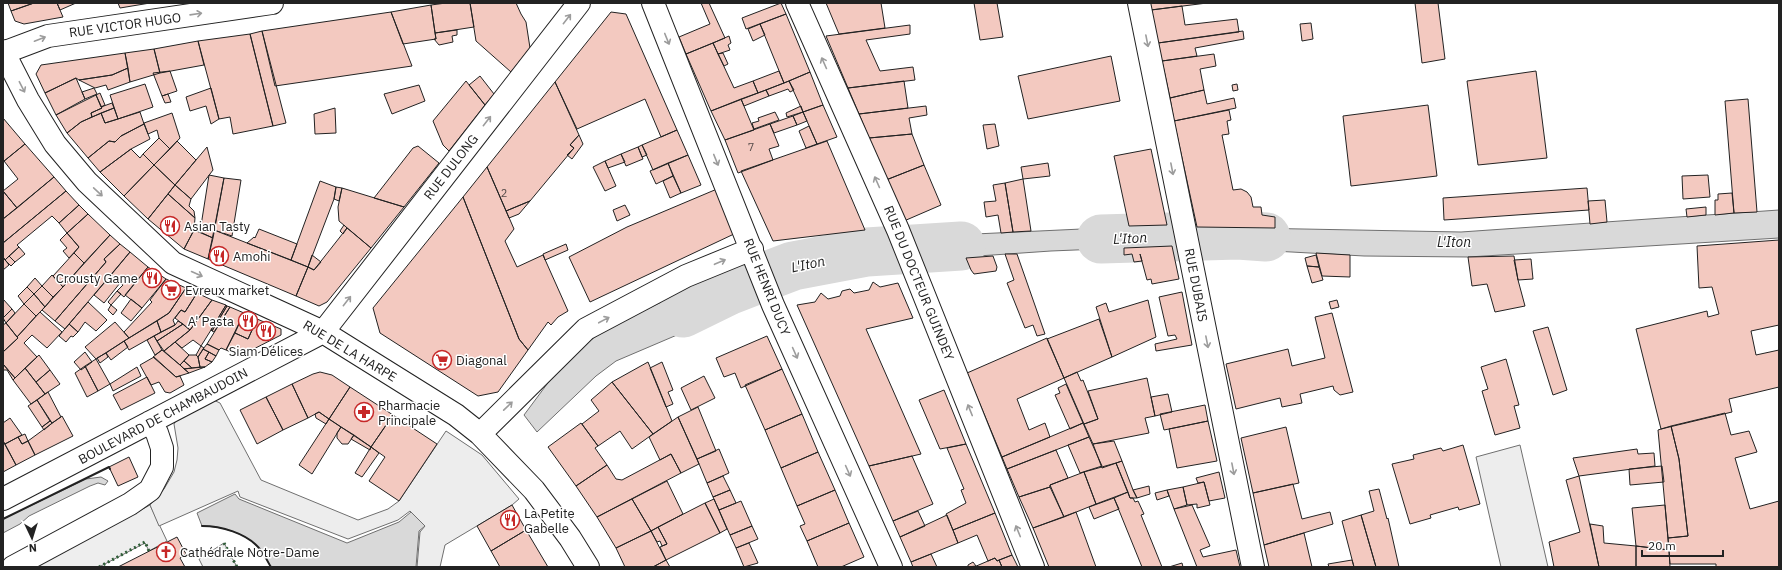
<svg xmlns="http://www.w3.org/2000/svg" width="1782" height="570" viewBox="0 0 1782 570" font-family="'IBM Plex Sans',sans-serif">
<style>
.green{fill:#eee;stroke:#6f6f6f}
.parking{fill:#ededed;stroke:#6f6f6f}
.water{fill:#d9d9d9;stroke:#6f6f6f}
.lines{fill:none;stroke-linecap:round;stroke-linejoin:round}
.river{stroke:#d9d9d9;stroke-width:49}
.building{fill:#f3c9c0;stroke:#222}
.street-casing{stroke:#222;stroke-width:24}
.street{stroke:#fff;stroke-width:22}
.hedge{stroke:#2f5e38;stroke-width:3;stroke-dasharray:2 3;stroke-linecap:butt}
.wall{stroke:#222;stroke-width:2}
.oneway{stroke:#9c9c9c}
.labels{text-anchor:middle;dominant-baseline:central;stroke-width:3;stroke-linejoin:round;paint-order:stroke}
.number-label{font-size:11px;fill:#564c4a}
.street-label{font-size:13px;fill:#222;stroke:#fff}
.poi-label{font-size:13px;fill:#222;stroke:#fff;text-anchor:start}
.water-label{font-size:14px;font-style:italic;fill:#222;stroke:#fff}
</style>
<rect width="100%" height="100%" fill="#fff"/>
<path class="green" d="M150 505 167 541 149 551 145 543 99 567H35Z
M224 543 237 567H203L199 559Z"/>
<path class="parking" d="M209 398 220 403 261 480 358 520 388 509 399 501 446 431 482 455 519 499 512 505 445 545 440 567H417L420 532 425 526 410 511 398 520 348 539 240 497 238 491 159 526 150 505 164 489 174 472 177 460 178 448 174 424 180 414Z
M1520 445 1548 567H1501L1476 457Z"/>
<path class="water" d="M1779 210V238L1468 257 1364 256 1201 247 1197 227 1461 232Z
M1167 225 1172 246 1051 251 920 260 911 237Z
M881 240 890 263 856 271 857 273 790 287 775 254Z
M738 270 752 303 616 361 596 376 537 432 524 415 562 364 585 344 608 328 657 304Z
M101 477 108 481 105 485 98 483 90 486 29 516 20 524 3 533V519L86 479Z
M235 494 239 499 347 543 399 522 411 512 425 526 419 531 416 567H271C267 561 264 553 259 548 246 533 221 526 202 526L197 513Z"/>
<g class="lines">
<path class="river" d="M1101 239 1238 235 1266 237
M683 313 730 290 793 266 867 252 961 246"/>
</g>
<path class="building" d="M8 3H34L11 11Z
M34 3H57L63 17 24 24 15 21 11 11Z
M57 3H76L60 10Z
M118 3H150L120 8Z
M446 3H470L474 27 435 33 431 5Z
M470 3H516L521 14 526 22 530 48 511 72 476 41Z
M701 3H709L725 38 686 54 679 37 710 24Z
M781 3 786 14 746 29 742 18Z
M826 3H881L885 28 839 34Z
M974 3H997L1003 37 980 40Z
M1149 3H1207L1151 10Z
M1415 3H1438L1445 59 1422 63Z
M431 5 436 39 403 44 391 12Z
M1182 6 1185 25 1237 19 1239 32 1158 43 1151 10Z
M391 12 412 66 275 86 262 31Z
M611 12 626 14 677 130 661 137 645 99 577 129 555 82Z
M786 14 810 72 784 83 760 24Z
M1311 23 1313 39 1302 41 1300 24Z
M760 24 765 35 753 41 748 29Z
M910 25V34L866 40 880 71 913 67 915 80 848 88 826 36Z
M457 30V35L452 36 453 42 439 45 434 39H436L435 33Z
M262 31 286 123 273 126 250 34Z
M1243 31 1244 39 1195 48 1197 56 1162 61 1158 43Z
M250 34 273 126 233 134 230 117 219 119 198 41Z
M729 36 731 43 728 45 730 50 718 54 713 43Z
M198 41 204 65 160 73 154 49Z
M713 43 734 88 753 81 758 93 711 111 686 54Z
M154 49 160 73 130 82 125 53Z
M125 53 128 68 112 75 79 80 76 78 45 93 36 74 41 65Z
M723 53 728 64 724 66 718 54Z
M1214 54 1216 66 1200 69 1204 90 1170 98 1162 61Z
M1111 56 1120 101 1028 119 1018 76Z
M128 68 130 82 108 90 106 85 95 88 79 80 112 75Z
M170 71 177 91 162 96 153 73Z
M779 71 784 83 758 93 753 81Z
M1536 71 1547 158 1478 165 1467 81Z
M810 72 823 105 803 112 789 81Z
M480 76 494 94 485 105 469 85Z
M76 78 85 99 56 115 45 93Z
M466 81 485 105 449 151 443 145 433 121Z
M789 81 794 90 790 92 788 89 769 96 766 90Z
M904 81 908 108 859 114 848 88Z
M555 82 579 135 570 145 574 148 530 201 506 211 487 167Z
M145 84 153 107 118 119 110 95Z
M1237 84 1238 90 1233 91 1232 85Z
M419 85 425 101 392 114 384 94Z
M94 88 97 94 85 99 82 92Z
M211 88 219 119 211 124 206 106 190 111 186 97Z
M766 90 769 96 744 106 741 99Z
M1204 90 1207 104 1234 98 1236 108 1174 121 1170 98Z
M100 93 105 105 101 107 96 95Z
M168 94 171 102 165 103 162 96Z
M96 95 102 108 91 113 92 117 81 122 67 133 56 115Z
M741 99 754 130 725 140 711 111Z
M1748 99 1757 212 1734 213 1725 101Z
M112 103 114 108 92 117 91 113 102 108 101 107Z
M823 105 837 137 817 144 803 112Z
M1428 105 1437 176 1351 186 1343 116Z
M801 106 803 112 787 117 786 113Z
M926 106 927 115 909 118 912 134 869 138 859 114Z
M114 108 118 119 105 123 101 113Z
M335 108 336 133 315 134 314 114Z
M1229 110 1231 120 1227 121 1229 134 1222 135 1233 190 1241 189 1247 192 1251 197 1253 207H1261L1262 215 1275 217V228L1197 227 1174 121Z
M140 112 144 124 121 136 115 142 109 141 88 158 67 133 81 122 101 113 105 123Z
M775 112 779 120 754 129 752 123 759 121 758 118Z
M803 112 807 121 797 125 793 116Z
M172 113 180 138 170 149 159 138 157 130 148 134 144 123Z
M793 116 797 125 774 133 770 124Z
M3 118 25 144 3 162Z
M144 124 150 139 131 149 100 172 88 158 109 141 115 142 121 136Z
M770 124 779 146 769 149 773 160 738 173 725 140Z
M995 124 999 146 987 149 983 125Z
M809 126 817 144 806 148 799 131Z
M677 130 688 155 653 170 642 145Z
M912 134 924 165 886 180 869 138Z
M579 135 583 144 572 159 567 155 574 148 570 145Z
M159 138 170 149 154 165 143 154Z
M177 141 196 160 175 185 154 165Z
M827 141 865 230 773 241 741 171Z
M25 144 54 177 17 208 3 191 18 179 4 161Z
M642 145 647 155 642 157 638 147Z
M418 146 439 163 404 207 374 198 413 148Z
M207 147 213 170 191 199 175 185Z
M638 147 643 159 626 166 621 154Z
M131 149 140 158 143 154 154 165 124 196 100 172Z
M1151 149 1167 225 1129 226 1114 156Z
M621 154 625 162 608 168 605 161Z
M688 155 701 185 681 193 668 163Z
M605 161 616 186 605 191 593 167Z
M668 163 673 176 656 184 650 171Z
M1048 163 1050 176 1023 179 1021 167Z
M154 165 175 185 148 219 124 196Z
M924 165 941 205 904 221 886 180Z
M487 167 514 229 505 241 517 267 543 255 568 311 558 317 551 325 548 322 528 350 519 339 463 197Z
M209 175 224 178 213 238 200 232Z
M1708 175 1710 197 1683 199 1682 176Z
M673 176 681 193 670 198 663 181Z
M54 177 66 191 3 243V219Z
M224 178 241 180 232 236 214 230Z
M1023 179 1031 231 1013 232 1005 183Z
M320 181 336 187 334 199 308 267 291 260Z
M1005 183 1013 232 1001 233 998 215 986 217 984 202 996 201 993 185Z
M175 185 191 199 189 206 194 211 195 218 168 194Z
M336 187 342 188 339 201 334 199Z
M342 188 404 207 371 248 339 221 338 207Z
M1587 188 1589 210 1444 220 1443 198Z
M717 189 734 234 590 302 569 257 627 227Z
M3 191 17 208 3 219Z
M66 191 79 205 59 223 52 216 17 245 19 247 5 260 3 257V243Z
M1732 193 1734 213 1715 215V200H1718V194Z
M168 194 195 218 194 230 184 249 148 219Z
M463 197 519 339 528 350 498 392 478 396 380 333 373 308Z
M1605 200 1607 222 1590 224 1588 201Z
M530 201 519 214 509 218 506 211Z
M79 205 88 214 67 233 59 223Z
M625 205 630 215 617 221 613 210Z
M1706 207V215L1687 217 1686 209Z
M88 214 110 235 84 263 74 253 79 247 67 233Z
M344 225 347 228 343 234 340 231Z
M347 228 371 248 327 302 319 306 296 296 308 267 314 270Z
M259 229 297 244 291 260 247 243 254 237 255 238Z
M194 230 213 238 208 259 184 249Z
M214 230 308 267 296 296 208 259Z
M67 233 79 247 69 258 63 251 67 248 60 240Z
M110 235 120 244 104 259 106 262 55 321 42 310Z
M1779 240V325L1751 331 1756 355 1779 350V387L1729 399 1732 412 1661 429 1636 329 1707 311 1708 317 1719 314 1712 287 1699 288 1697 246Z
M120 244 130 252 65 329 55 321 106 262 104 259Z
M566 244 568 250 545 260 543 254Z
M1172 246 1179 279 1152 284 1151 279 1147 280 1140 254 1142 261 1134 262 1132 254 1124 255V248Z
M19 247 25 254 15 262 9 256Z
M130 252 148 267 124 297 117 291 123 285 111 275Z
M74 253 84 263 63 287 53 276Z
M1316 253 1350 255V277L1322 276Z
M1005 254H1017L1045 334 1037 336 1033 325 1025 328 1007 283 1014 280Z
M312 255 321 262 314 270 308 267Z
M1316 255 1319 267 1307 266 1305 258Z
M9 256 15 262 11 266 5 260Z
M993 256 997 267 996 271 974 274 971 270 966 258Z
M1514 256 1518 280 1525 306 1495 312 1487 284 1472 286 1468 257Z
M3 257 9 265 3 270Z
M1531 259 1533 279 1518 280 1514 260Z
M1307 266 1319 267 1323 280 1312 283Z
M148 267 166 279 142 308 125 295Z
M52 275 63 287 53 297 42 286Z
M111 275 120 283 104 303 94 295Z
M35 278 42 286 34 294 27 287Z
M166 279 186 288 169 313 129 338 124 332 152 302 150 300Z
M873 282 880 287 898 283 913 318 866 329 921 454 869 466 797 305 815 302 821 293 828 299 840 296 842 291 850 289 854 293 869 290Z
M42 286 53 297 45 307 34 294Z
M27 287 34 294 24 304 18 296Z
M186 288 197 293 185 312 181 310 173 320 175 325 161 332 157 321 169 313Z
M117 291 121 294 111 305 108 302Z
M1182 292 1192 345 1156 351 1155 344 1177 339 1175 335 1168 336 1159 297Z
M197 293 212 300 190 330 175 318 181 310 185 312Z
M34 294 45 307 36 316 24 304Z
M3 299 12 309 3 318Z
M131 299 142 308 131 321 121 313Z
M212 300 226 305 211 330 201 346 193 340 182 348 175 342 190 330Z
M1148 300 1156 337 1112 357 1096 307 1106 303 1109 312Z
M1337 300 1339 307 1331 309 1329 302Z
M88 302 107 320 96 331 85 322 78 332 69 324Z
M24 304 36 316 17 337 6 323Z
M111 305 117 310 113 315 108 310Z
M226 305 227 306 212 331 211 330Z
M227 306 230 307 214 332 212 331Z
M230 307 244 313 226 350 221 348 219 350 207 344Z
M12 309 15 313 6 323 3 318Z
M40 312 62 332 47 348 32 335 24 343 37 357 15 378 3 364V352L18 338 17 337Z
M244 313 257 319 248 339 235 333Z
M1332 313 1353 392 1340 395 1334 390 1333 386 1300 394 1302 403 1282 407 1280 398 1236 409 1226 364 1288 349 1292 366 1325 358 1315 317Z
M257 319 281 329V335L240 356 226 350 235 333 248 339Z
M1099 319 1112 357 1064 378 1047 339Z
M157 321 161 332 129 350 124 341Z
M178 321 183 324 157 341 154 336 175 325Z
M115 322 129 338 96 359 85 347Z
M6 323 18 338 3 352V325Z
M69 324 78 332 73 337 71 336 66 342 59 336Z
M183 324 190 330 164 351 157 341Z
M1548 327 1567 390 1553 395 1533 331Z
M154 336 162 350 155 355 147 340Z
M767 336 782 369 741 388 735 373 724 377 716 358Z
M1047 338 1064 378 1017 399 1029 430 1045 423 1050 437 1002 457 967 373Z
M124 341 128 347 111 360 106 353Z
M175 342 189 355 180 365 164 351Z
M207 344 219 350 216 356 203 349Z
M201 346 204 348 198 357 196 355Z
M203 349 209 352 205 359 212 362 205 367H200L198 357Z
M162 350 180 365 189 373 176 377 153 357Z
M85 352 92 362 81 370 74 362Z
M209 352 216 356 212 362 205 359Z
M106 353 108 357 100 363 97 358Z
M39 355 50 370 36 382 25 368Z
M189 355H196L198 357 200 367 192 368 184 361Z
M154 357 176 377 180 376 184 385 170 393 165 392 159 382 151 385 140 365Z
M96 359 110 384 98 391 85 366Z
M1506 359 1519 405 1514 406 1520 428 1495 435 1482 391 1488 389 1481 367Z
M184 361 192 368 184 369 180 365Z
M648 362 672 421 653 434 612 382Z
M662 362 673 390 668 392 673 404 666 407 650 368Z
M3 364 15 378 13 380 7 370H3Z
M85 366 98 391 87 397 75 373Z
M137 367 141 376 113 391 110 384Z
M205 367 189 373 184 369 192 368Z
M25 368 45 394 31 404 13 380Z
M782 369 802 414 765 430 745 385Z
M50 370 60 384 45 394 36 382Z
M320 372 332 375 350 387 329 419 319 412 308 418 292 384 313 374Z
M1077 372 1081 381 1083 380 1098 419 1084 424 1064 378Z
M704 376 715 398 691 410 681 388Z
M147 377 155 393 121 410 113 395Z
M1147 378 1155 416 1145 418 1149 433 1093 444 1084 424 1098 419 1088 391Z
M612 382 653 434 632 449 620 431 598 446 582 424 599 411 591 400Z
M292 384 308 418 283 430 266 397Z
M1066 384 1083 423 1070 429 1055 395 1060 393 1058 388Z
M350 387 393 415 371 447 329 419Z
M944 390 966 444 940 449 919 400Z
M48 392 61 417 52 423 37 400Z
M1168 394 1172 412 1155 416 1151 397Z
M266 397 283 430 257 444 240 410Z
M37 400 50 421 42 427 28 406Z
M1205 405 1208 421 1164 430 1160 414Z
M698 407 716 451 697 459 678 417Z
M319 412 329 419 326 424 316 418 315 414Z
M1725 413 1731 435 1749 431 1757 452 1735 458 1750 509 1779 501V567H1716V564H1670L1668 538 1688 536 1679 459 1671 426Z
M802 414 818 452 781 468 765 430Z
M393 415 437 444 399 501 369 481 385 457 371 447Z
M62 416 73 436 35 455 28 441Z
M678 417 699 464 681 473 671 454 660 460 649 437Z
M10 418 22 435 5 444 3 441V423Z
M329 419 341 427 312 474 299 465Z
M50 421 52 423 44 430 42 427Z
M1208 421 1217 461 1177 468 1169 429Z
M581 423 598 446 595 448 607 465 576 486 548 447Z
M1083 423 1089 437 1007 469 1002 457Z
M1671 426 1679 459 1688 536 1668 538 1658 430Z
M341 427 354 435 348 444H342L337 438V433Z
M1286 427 1299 483 1253 493 1241 438Z
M25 434 28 441 22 444 18 437Z
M354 435 371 447 370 450 351 439Z
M18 437 22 444 28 441 35 455 16 465 5 444Z
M1089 437 1102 466 1080 473 1068 445Z
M3 441 16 465 3 472Z
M1114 441 1122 461 1102 468 1093 444Z
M966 444 995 513 953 530 946 514 966 503 961 490 964 489 947 448Z
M1463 445 1480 504 1459 510 1458 507 1430 515 1431 518 1410 524 1392 464 1414 459 1413 455 1441 448 1443 451Z
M371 447 379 453 362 477 355 473Z
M719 449 729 473 707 483 697 459Z
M1637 449 1638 454 1654 453 1655 466 1579 476 1573 458Z
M1056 450 1068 478 1050 485V487L1019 497 1007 469Z
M818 452 835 490 797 506 781 468Z
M671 454 681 473 597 517 576 486 607 465 616 479 622 480Z
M912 456 933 504 893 521 869 466Z
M129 457 138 477 118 486 109 467Z
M1122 461 1133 490 1137 498H1130L1116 463Z
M1116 463 1128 492 1096 504 1084 472Z
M1662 466 1664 482 1630 485 1629 469Z
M1084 472 1096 504 1064 517 1050 485Z
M1219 472 1225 498 1209 501 1204 482 1198 483 1196 478Z
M723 476 730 490 713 497 707 483Z
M1579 476 1599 567H1554L1549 542 1580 532 1566 480Z
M667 481 683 514 651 531 632 499Z
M1204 482 1210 505 1197 508V504L1187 505 1183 487Z
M1293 484 1302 519 1330 512 1333 524 1264 545 1253 493Z
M1149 486 1150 494 1137 498 1133 490Z
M1050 487 1064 517 1033 528 1019 497Z
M1183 487 1187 505 1174 509 1167 490Z
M1379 489 1387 519 1388 518 1399 567H1376L1361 515 1374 511 1369 491Z
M730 490 736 503 719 510 713 497Z
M835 490 849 523 807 541 800 526 805 524 797 506Z
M1167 490 1169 496 1157 500 1155 493Z
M1128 492 1130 498H1133L1135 502 1138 501 1144 514 1141 515 1162 567H1142L1114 498Z
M1114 498 1119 509 1094 519 1089 507Z
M632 499 651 531 616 548 597 517Z
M714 499 727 529 720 533 705 503Z
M741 501 752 526 730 535 719 510Z
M705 503 720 533 666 560 660 547 667 544 658 527Z
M512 505 526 530 491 551 477 526Z
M1192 505 1210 546 1200 550 1203 557 1236 550 1240 567H1197L1174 509Z
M1665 505 1669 550 1636 546 1632 508Z
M918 511 925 526 900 537 893 521Z
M1076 512 1096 567H1049L1033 528Z
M995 513 1012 555 997 561 995 558 988 561 977 535 958 543 953 530Z
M947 515 958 543 911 562 900 537Z
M1361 515 1370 546 1376 567H1354L1342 521Z
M849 523 864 557 841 567H818L807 541Z
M1590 524 1603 526 1604 543 1636 546V567H1599Z
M752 526 758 539 736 548 730 535Z
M658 527 667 544 662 546 660 541 657 542 651 531Z
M526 530 548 567H500L491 551Z
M651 531 666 560 653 567H625L616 548Z
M1304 533 1312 567H1269L1264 545Z
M177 537 186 554 180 558 185 567H118Z
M749 543 758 563 744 567 736 548Z
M1636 546 1669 550 1670 567H1636Z
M931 554 937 567H913L911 562Z
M1012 555 1018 567H1002L999 560Z
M995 558 997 561 999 560 1002 567H974Z
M666 560 670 567H653Z
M1352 560 1354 567H1329L1328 564Z
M973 562 976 566 968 567V565Z
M1182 563 1183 567H1169Z"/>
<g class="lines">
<g class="street-casing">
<path id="street" d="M653 3 773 305 891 567
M797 3 898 230 1033 567
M1139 3 1253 567
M3 51 28 100 55 144 87 182 173 263 323 332 456 415 480 434 534 490 570 538 588 567
M3 53 48 36 272 3
M480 434 586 329 686 276 752 249
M3 499 323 332 579 3
M13 567 130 504 150 490 162 467V448L157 433 150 422"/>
</g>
<use href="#street" class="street"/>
<path class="hedge" d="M224 543 237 567
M99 567 145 542 149 551"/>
<path class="wall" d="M3 519 109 467 110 469
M202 526C221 526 246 533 259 548 264 553 267 561 271 567"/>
</g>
<defs><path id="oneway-shaft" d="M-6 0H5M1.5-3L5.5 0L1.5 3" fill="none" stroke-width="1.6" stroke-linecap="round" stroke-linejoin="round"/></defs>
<g class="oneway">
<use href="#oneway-shaft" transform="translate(196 14) rotate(-8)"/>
<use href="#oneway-shaft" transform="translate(567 19) rotate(-52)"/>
<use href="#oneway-shaft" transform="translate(40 39) rotate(-21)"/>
<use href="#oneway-shaft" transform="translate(667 39) rotate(68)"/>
<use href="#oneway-shaft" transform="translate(1147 41) rotate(79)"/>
<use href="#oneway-shaft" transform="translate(824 63) rotate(-114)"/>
<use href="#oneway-shaft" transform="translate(22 87) rotate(63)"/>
<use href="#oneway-shaft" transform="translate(487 121) rotate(-52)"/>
<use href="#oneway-shaft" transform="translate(716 160) rotate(68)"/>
<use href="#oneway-shaft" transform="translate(1172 169) rotate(79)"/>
<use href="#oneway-shaft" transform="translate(877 182) rotate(-114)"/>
<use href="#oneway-shaft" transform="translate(98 192) rotate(43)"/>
<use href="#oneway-shaft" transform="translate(720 262) rotate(-23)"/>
<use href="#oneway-shaft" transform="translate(197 274) rotate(24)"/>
<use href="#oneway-shaft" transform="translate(347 301) rotate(-52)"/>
<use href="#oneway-shaft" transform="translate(604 320) rotate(-28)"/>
<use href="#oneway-shaft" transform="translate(1207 342) rotate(79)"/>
<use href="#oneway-shaft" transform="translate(795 353) rotate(66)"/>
<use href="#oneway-shaft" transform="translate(508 406) rotate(-44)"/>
<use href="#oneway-shaft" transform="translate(970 410) rotate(-112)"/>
<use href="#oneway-shaft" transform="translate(1233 469) rotate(79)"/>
<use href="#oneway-shaft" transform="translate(848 471) rotate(66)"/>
<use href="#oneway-shaft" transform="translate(1018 531) rotate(-112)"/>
</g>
<defs>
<g id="restaurant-ring" transform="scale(1)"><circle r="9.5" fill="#fff" stroke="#c62828" stroke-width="1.5"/><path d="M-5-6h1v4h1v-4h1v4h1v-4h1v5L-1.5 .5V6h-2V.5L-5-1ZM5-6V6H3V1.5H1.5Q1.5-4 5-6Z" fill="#c62828"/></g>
<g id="supermarket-ring" transform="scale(1)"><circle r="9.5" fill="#fff" stroke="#c62828" stroke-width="1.5"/><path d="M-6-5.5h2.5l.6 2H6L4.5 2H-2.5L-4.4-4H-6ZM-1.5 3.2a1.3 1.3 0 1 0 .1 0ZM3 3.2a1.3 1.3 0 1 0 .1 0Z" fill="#c62828"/></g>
<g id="pharmacy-ring" transform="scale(1)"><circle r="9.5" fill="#fff" stroke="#c62828" stroke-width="1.5"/><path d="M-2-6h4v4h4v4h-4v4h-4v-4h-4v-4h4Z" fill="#c62828"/></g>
<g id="church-ring" transform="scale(1)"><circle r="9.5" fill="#fff" stroke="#c62828" stroke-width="1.5"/><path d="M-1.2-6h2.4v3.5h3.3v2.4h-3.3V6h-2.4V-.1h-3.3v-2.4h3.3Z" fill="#c62828"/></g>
</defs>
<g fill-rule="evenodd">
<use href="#restaurant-ring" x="170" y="226"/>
<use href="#restaurant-ring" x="219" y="256"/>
<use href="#restaurant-ring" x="152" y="278"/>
<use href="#supermarket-ring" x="171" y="290"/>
<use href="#restaurant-ring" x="248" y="321"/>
<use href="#restaurant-ring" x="266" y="331"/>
<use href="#supermarket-ring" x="442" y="360"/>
<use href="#pharmacy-ring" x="364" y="412"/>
<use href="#restaurant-ring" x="510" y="520"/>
<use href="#church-ring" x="166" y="552"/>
</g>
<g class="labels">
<g class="number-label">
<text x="751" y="147">7</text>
<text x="504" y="193">2</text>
</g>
<g class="street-label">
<text transform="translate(125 25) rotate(-8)">RUE VICTOR HUGO</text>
<text transform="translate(451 167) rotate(-52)">RUE DULONG</text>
<text transform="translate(919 283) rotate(68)">RUE DU DOCTEUR GUINDEY</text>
<text transform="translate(1196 285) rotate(79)">RUE DUBAIS</text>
<text transform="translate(767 287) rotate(68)">RUE HENRI DUCY</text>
<text transform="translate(350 351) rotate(31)">RUE DE LA HARPE</text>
<text transform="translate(163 416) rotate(-28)">BOULEVARD DE CHAMBAUDOIN</text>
</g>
<g class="poi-label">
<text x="184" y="226">Asian Tasty</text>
<text x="233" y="256">Amohi</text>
<text x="138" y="278" text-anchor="end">Crousty Game</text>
<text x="185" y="290">Evreux market</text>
<text x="234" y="321" text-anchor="end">A' Pasta</text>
<text x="266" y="351" text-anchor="middle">Siam Délices</text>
<text x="456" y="360">Diagonal</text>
<text x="378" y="405">Pharmacie<tspan x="378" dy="15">Principale</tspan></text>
<text x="524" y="513">La Petite<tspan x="524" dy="15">Gabelle</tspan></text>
<text x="180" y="552">Cathédrale Notre-Dame</text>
</g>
<g class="water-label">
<text transform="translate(1130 238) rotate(-3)">L'Iton</text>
<text x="1454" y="242">L'Iton</text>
<text transform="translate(808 264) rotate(-12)">L'Iton</text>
</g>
</g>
<rect width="1782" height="570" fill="none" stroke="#222222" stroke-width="8"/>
<g transform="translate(32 538) rotate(176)" stroke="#ffffff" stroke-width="3" paint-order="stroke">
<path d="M0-3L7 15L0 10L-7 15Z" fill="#222222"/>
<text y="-6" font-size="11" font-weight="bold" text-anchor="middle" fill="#222222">N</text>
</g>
<path d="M1642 550v6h81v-6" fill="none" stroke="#222222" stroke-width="2"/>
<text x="1648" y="550" font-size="12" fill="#222222" stroke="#ffffff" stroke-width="3" paint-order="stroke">20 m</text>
</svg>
